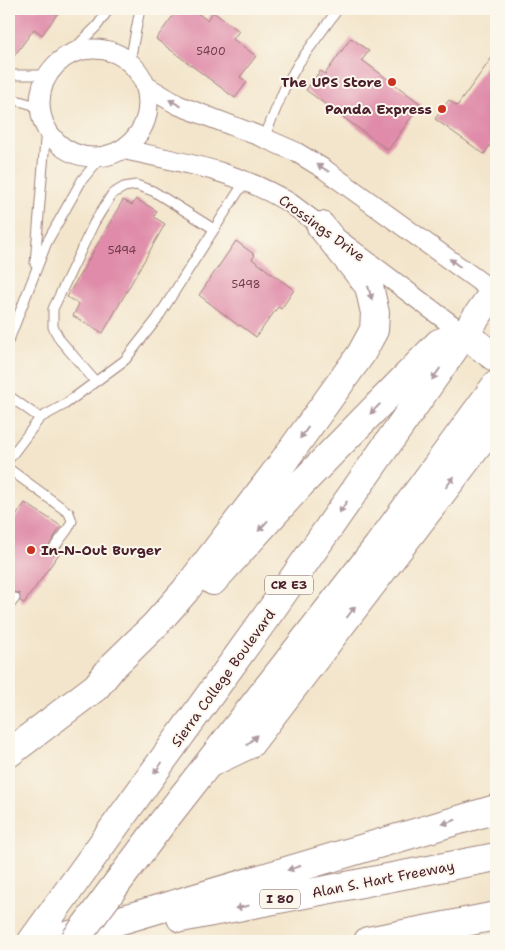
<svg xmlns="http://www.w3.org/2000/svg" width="505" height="950" viewBox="0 0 505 950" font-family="'Shantell Sans',sans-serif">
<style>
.building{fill:#df8ba9}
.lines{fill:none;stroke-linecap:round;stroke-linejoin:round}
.lane-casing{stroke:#9e827b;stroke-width:11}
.street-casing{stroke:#9e827b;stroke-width:21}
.primary-casing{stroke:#9e827b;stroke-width:30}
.highway-casing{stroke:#9e827b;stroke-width:30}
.lane{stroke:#fff;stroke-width:9}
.street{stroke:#fff;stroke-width:19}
.primary{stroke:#fff;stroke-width:28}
.highway{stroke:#fff;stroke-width:28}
.primary-bridge-casing{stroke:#9e827b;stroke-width:30;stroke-linecap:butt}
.primary-bridge{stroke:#fff;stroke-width:28}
.oneway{fill:#ae9aa0}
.poi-dot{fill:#c8321e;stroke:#fbf7ec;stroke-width:2}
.labels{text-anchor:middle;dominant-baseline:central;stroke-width:4;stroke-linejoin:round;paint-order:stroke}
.number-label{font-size:11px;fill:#6f3a4a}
.shield{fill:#fbf7ec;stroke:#7f6065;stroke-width:1}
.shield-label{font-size:12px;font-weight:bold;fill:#4a1f2b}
.poi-label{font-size:14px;font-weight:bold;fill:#4a1f2b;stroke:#fbf7ec;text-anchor:end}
.street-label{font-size:14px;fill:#4a1f2b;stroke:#fbf7ec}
</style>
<rect width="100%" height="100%" fill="#fbf7ec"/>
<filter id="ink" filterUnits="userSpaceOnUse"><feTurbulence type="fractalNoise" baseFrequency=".02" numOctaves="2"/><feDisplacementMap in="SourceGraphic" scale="10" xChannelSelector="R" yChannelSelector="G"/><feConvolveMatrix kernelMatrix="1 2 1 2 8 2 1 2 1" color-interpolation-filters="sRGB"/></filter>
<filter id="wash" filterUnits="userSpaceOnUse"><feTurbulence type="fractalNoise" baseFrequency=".0096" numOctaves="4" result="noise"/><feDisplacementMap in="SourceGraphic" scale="20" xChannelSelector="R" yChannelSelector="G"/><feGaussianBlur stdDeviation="1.12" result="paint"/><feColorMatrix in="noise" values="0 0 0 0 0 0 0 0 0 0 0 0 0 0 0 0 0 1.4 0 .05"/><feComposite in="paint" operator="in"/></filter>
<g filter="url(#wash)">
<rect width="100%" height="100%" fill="#f3e5cb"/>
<g id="blocks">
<path class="building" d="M9 9H61L42 35 34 29 9 63Z
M178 9H192L207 20 213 12 239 31 233 39 256 56 240 77 247 82 235 98 156 39Z
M351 38 369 51 362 60 421 104 388 150 306 90 320 71 325 74Z
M496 52V137L484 154 435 119 449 100 457 106Z
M136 199 157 211 154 217 165 224 103 333 73 316 79 304 67 297 123 200 132 205Z
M236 241 255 255 252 259 294 290 281 309 278 307 256 337 240 325 239 326 199 295Z
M25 503 61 526 47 549 50 554H59L24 603 20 601 19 593 9 592V526Z"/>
</g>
</g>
<g filter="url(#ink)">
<use href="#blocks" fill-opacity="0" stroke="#9e827b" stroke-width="1"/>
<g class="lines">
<g class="lane-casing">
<path id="lane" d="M68 55 97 26 109 9
M130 61 140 9
M9 75H47
M9 98 40 107
M264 138 285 87 298 64 338 9
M35 264 46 128
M9 340 47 242 82 180 102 156
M95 381 60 340 53 327V309L94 223 112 194 124 187 136 185 153 191 214 229
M9 396 40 418 64 405 125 360 157 319 245 181
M9 459 40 418
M9 469 69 513 72 521 68 529 53 549
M9 606 15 598"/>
</g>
<g class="street-casing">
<path id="street" d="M40 103a54 54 0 1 1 108 0a54 54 0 1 1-108 0Z
M146 86 178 105 264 138 296 152 324 169 494 292
M122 149C184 163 235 170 290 203L464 334"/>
</g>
<g class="primary-casing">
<path id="primary" d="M464 334 496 358
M162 823 378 546 496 385
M32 941 274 606 496 289"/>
</g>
<g class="highway-casing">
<path id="highway" d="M213 581 300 485 439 343 464 334
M9 753 96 687 113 666 155 625 185 591 278 469 361 354 374 330 375 313 369 286 321 226
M210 763 250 744 479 444 496 428
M181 918 496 857
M50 941 496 809
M368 941 496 916"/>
</g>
<use href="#lane" class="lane"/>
<use href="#street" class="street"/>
<use href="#primary" class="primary"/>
<use href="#highway" class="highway"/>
<g class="primary-bridge-casing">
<path id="primary-bridge" d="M74 941 162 823"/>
</g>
<use href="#primary-bridge" class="primary-bridge"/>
</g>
<defs><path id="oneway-solid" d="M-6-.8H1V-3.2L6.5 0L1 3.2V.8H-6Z" transform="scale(1.25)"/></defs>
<g class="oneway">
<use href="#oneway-solid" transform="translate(175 103) rotate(-151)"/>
<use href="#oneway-solid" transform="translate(323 168) rotate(-148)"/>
<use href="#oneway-solid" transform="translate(455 263) rotate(-143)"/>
<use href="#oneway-solid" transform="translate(370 293) rotate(74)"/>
<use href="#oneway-solid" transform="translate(436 374) rotate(125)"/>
<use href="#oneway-solid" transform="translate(375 409) rotate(135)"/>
<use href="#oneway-solid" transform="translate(304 433) rotate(126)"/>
<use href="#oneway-solid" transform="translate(450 482) rotate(-53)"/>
<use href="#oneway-solid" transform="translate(343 507) rotate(125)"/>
<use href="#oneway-solid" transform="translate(263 526) rotate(132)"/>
<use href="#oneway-solid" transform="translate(351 612) rotate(-53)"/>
<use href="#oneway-solid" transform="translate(252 740) rotate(-45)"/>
<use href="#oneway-solid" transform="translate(158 768) rotate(126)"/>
<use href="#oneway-solid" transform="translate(449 822) rotate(163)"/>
<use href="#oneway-solid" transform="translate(294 868) rotate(163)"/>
<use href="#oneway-solid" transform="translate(242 907) rotate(169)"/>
</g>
</g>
<g class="poi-dot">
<circle cx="392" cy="82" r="5"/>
<circle cx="442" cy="109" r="5"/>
<circle cx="31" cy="550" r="5"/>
</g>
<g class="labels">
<g class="number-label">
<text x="211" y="51">5400</text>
<text x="122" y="250">5494</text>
<text x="246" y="284">5498</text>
</g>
<g class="shield">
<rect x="265" y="575.5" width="48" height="19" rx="4"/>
<rect x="260" y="889.5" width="40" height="19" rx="4"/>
</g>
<g class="shield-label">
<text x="289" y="585">CR E3</text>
<text x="280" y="899">I 80</text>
</g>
<g class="poi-label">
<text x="382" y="82">The UPS Store</text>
<text x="432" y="109">Panda Express</text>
<text x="41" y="550" text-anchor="start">In-N-Out Burger</text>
</g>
<g class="street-label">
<text transform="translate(322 228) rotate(36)">Crossings Drive</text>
<text transform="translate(223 678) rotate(-54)">Sierra College Boulevard</text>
<text transform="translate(383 879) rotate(-11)">Alan S. Hart Freeway</text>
</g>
</g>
<rect width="505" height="950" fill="none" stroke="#fbf7ec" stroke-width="30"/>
</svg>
